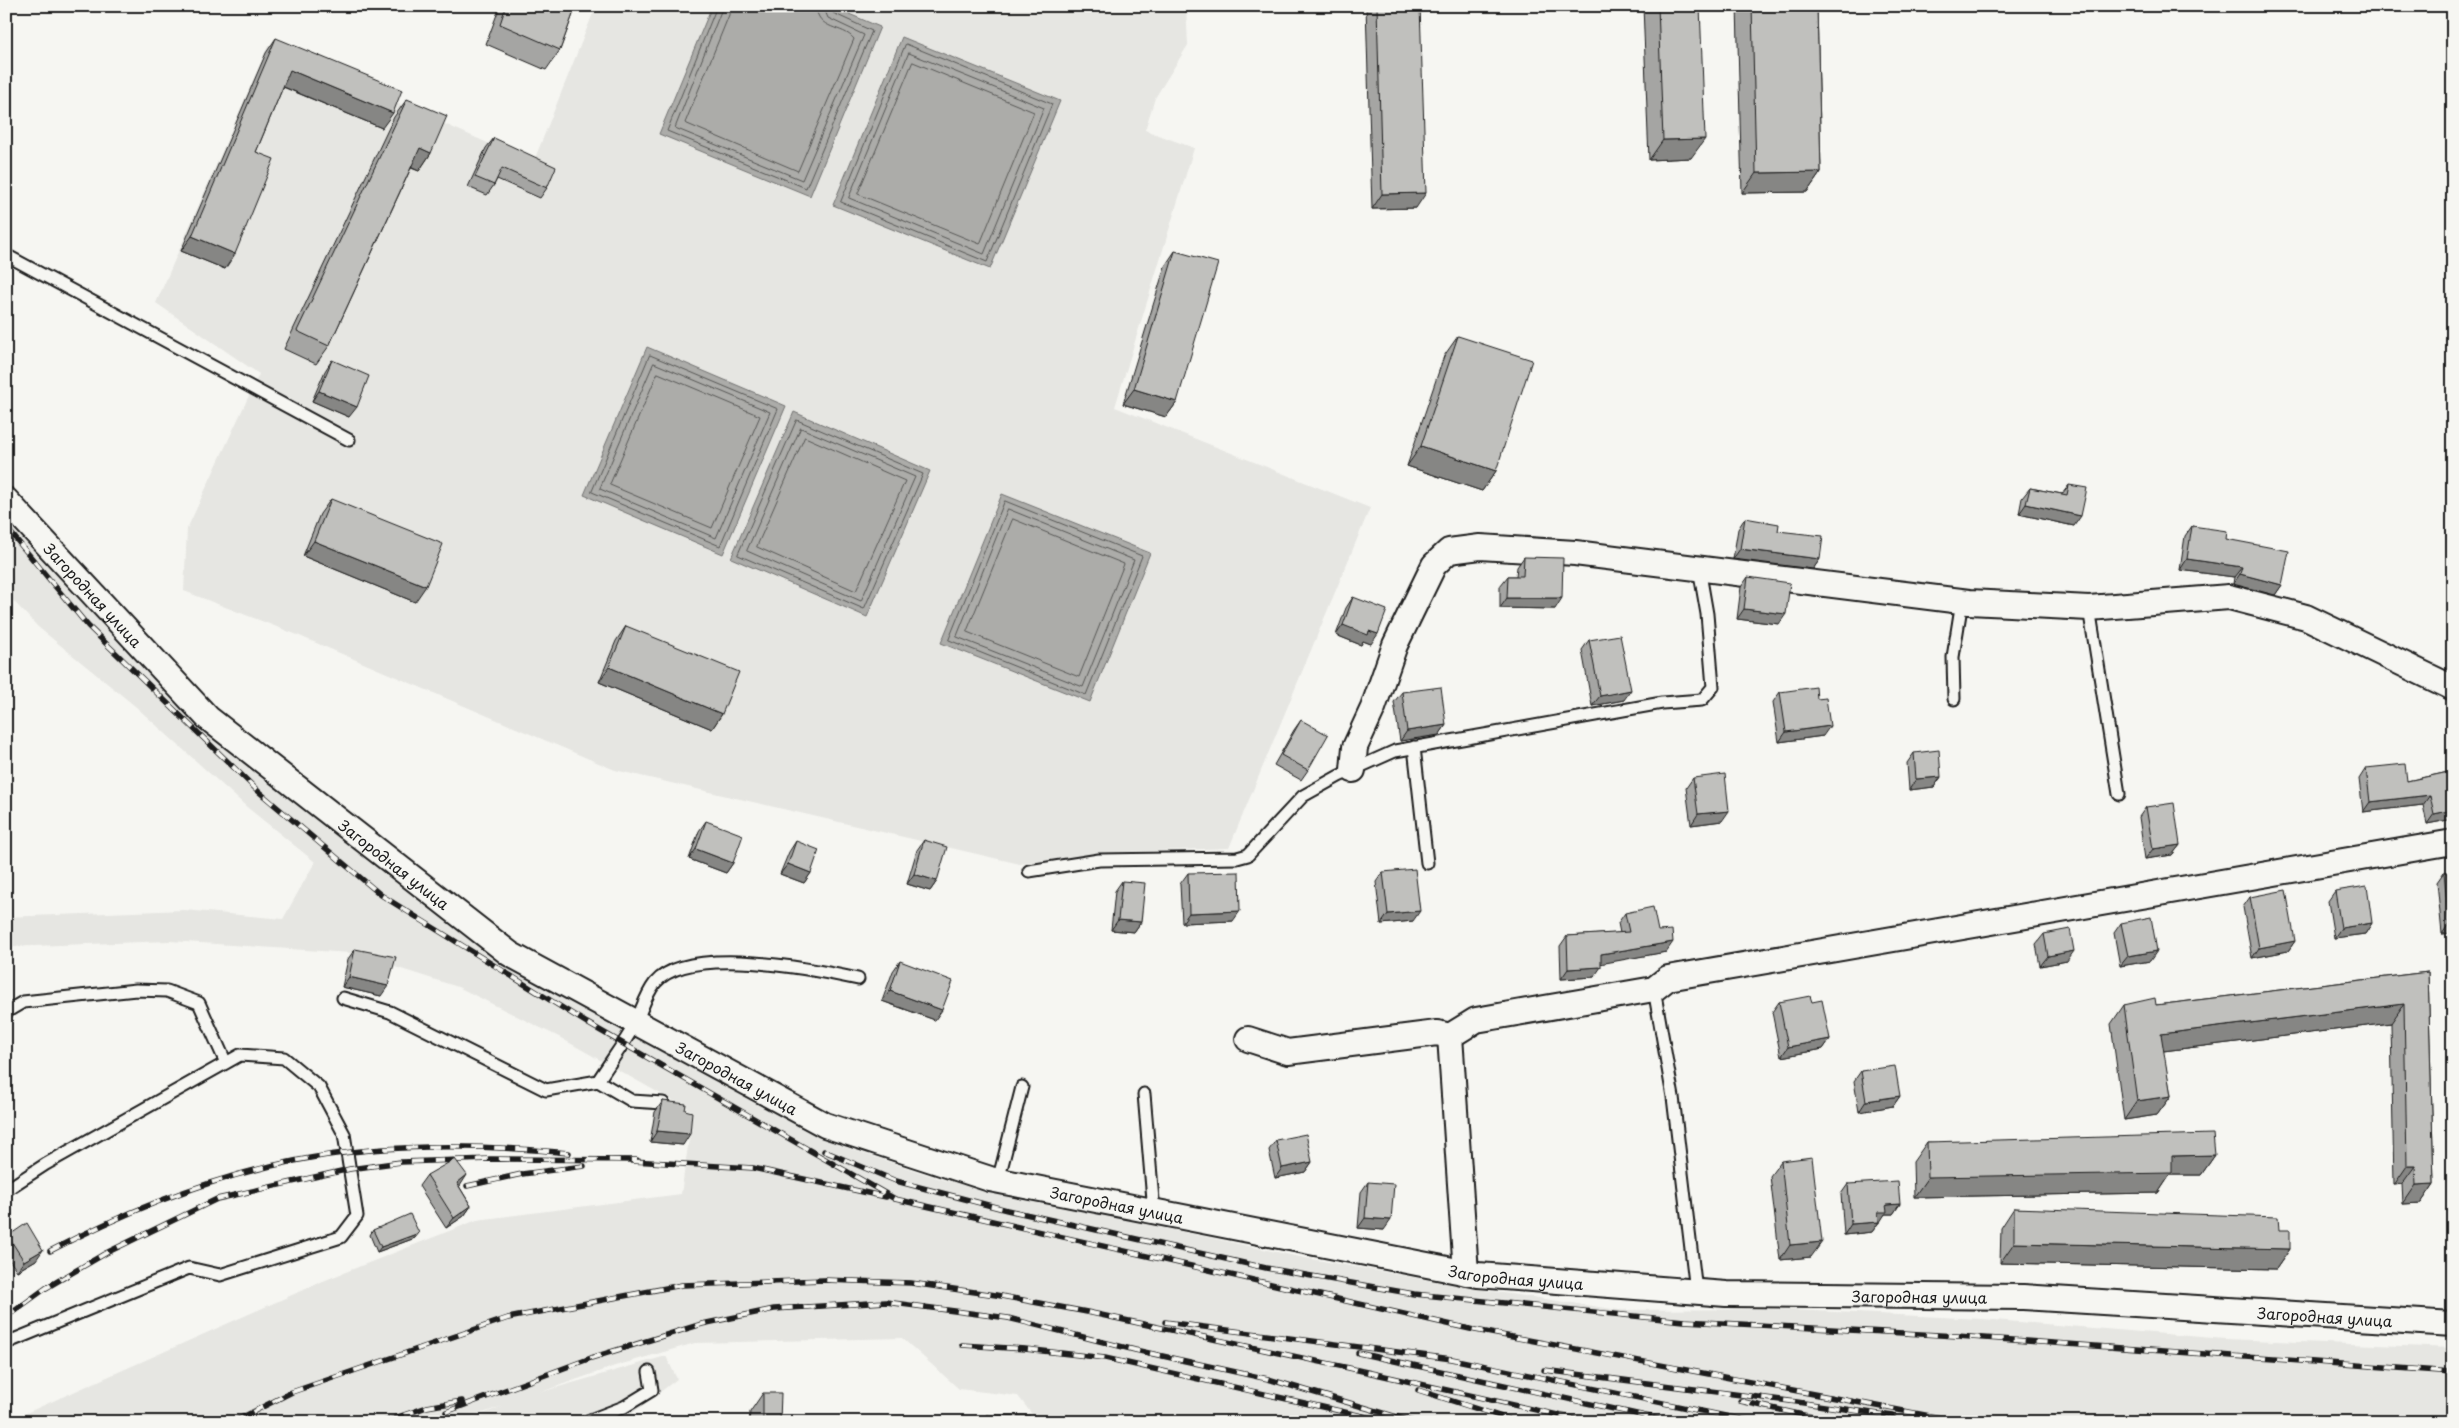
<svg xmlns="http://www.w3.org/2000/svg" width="2459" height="1428" viewBox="0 0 2459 1428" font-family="'Playpen Sans',sans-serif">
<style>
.built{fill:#e6e6e2}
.water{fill:#acaca9;stroke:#727271}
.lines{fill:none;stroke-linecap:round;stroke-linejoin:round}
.shore{stroke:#565654;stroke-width:1}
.service-casing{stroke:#1c1c1c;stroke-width:15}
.minor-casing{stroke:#1c1c1c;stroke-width:28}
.service{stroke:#f6f6f2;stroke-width:11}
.minor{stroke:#f6f6f2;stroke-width:24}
.rail-casing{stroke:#1c1c1c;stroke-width:5.5}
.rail{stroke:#f6f6f2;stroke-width:4;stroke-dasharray:11;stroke-linecap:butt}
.wall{fill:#a5a5a3;stroke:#1c1c1c}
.shaded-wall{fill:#868684;stroke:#1c1c1c}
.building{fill:#c0c0bd;stroke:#1c1c1c}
.labels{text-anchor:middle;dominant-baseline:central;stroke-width:5;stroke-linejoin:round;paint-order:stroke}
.street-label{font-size:15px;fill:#1c1c1c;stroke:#f6f6f2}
</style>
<rect width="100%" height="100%" fill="#f6f6f2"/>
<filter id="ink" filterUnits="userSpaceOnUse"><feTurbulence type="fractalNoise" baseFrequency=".02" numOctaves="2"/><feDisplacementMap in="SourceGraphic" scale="10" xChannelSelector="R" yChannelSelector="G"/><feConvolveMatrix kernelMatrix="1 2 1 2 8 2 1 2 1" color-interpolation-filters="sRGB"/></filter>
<g filter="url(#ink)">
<path class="built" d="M596 6H1186L1188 45 1155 98 1145 130 1194 148 1115 407 1370 508 1229 848 1104 853 1020 864 615 770 295 634 184 591 187 529 259 374 156 303 268 46 533 163Z
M6 510 115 633 406 887 629 1034 753 1102 839 1145 947 1181 1118 1218 1295 1256 1490 1291 1619 1310 1771 1309 1982 1319 2225 1339 2453 1348V1422H1038L1018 1396 959 1389 902 1338 695 1343 615 1366 541 1392 666 1356 677 1379 621 1422H463L503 1406 457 1422H6L328 1279 477 1220 681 1194 693 1112 559 1037 458 987 351 953 170 941 6 947V917L184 910 283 919 315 862 248 808 135 706 38 627 6 593Z"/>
<path class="water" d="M712 6H830L880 27 810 196 659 134Z
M902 37 1060 101 990 269 833 205Z
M647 347 786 406 723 554 584 495Z
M794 412 930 471 867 617 731 558Z
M1002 494 1150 553 1090 702 941 643Z"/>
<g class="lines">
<path class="shore" d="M717 6 667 131 806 188 872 31 833 13 830 6
M723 6 675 128 802 180 864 35 828 18 823 6
M730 6 729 15 685 123 798 171 854 39C843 25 817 31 816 6
M906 44 1052 104 987 262 841 202Z
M909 53 1044 108 984 254 849 198Z
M913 62 1034 112 980 244 858 194Z
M650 355 778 409 720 546 592 492Z
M654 363 770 412 716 538 600 489Z
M658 373 760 416 712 528 610 485Z
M797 420 923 474 864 609 738 555Z
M801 428 915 477 861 601 747 551Z
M805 437 905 481 856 591 757 547Z
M1005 501 1142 556 1086 695 949 640Z
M1008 509 1134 560 1083 687 957 637Z
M1013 519 1124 564 1079 677 967 632Z"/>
<g class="service-casing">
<path id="service" d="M6 255 349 440
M2089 608 2119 794
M1954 699 1953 657 1962 601
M1414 747 1427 863
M1029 871 1099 860 1237 858 1248 855 1303 796 1339 776 1395 751 1662 703 1702 700 1713 687 1707 614 1699 568
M1654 989 1673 1097 1696 1291
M343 998 390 1012 546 1090 598 1081C610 1062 624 1044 635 1024 642 1010 645 996 655 983 688 944 813 969 858 979
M6 1012 23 1002 136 990 167 991 199 1003 226 1063
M598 1081 632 1101 663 1103
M1144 1094 1154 1212
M998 1181 1022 1087
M6 1190 46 1164 240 1055 284 1058 319 1087 344 1134 357 1216 341 1237 220 1275 189 1268 6 1343
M585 1422 624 1407 652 1390 649 1372"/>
</g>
<g class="minor-casing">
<g id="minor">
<path id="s1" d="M6 500 208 718 510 954 825 1125 990 1179 1478 1275 1726 1294 2023 1297 2453 1324"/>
<path d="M1353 770 1355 747 1373 708 1395 645 1434 565 1449 551 1480 547 1575 553 1969 602 2089 608 2229 597 2306 617 2453 688"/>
<path d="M1450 1036 1466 1273"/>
<path d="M1248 1039 1288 1052 1437 1033 1450 1036 1476 1020 1654 989 1668 978 2453 842"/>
</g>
</g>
<use href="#service" class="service"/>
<use href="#minor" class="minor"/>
<g class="rail-casing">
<path id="rail" d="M6 527 88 626 258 791 381 895 587 1023 895 1199 1470 1329 1962 1422
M824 1151 896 1181 1007 1210 1266 1268 1414 1294 1684 1321 1957 1336 2453 1372
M632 1161 753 1168 886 1197
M467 1186 522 1174 584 1166
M50 1251C127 1211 209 1178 294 1161 383 1143 479 1144 569 1153
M6 1317 46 1288 106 1253 217 1199 350 1169 401 1162 491 1159 637 1160
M1165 1322 1452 1359 1754 1422
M962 1345 1025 1349 1105 1358 1389 1422
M1358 1353 1673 1422
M1544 1370 1797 1402 1893 1416
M1418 1390 1518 1422
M1740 1401 1835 1422
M446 1412 591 1358 702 1324 774 1309 886 1302 1008 1318 1135 1350 1268 1379 1414 1422
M233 1422 292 1392 508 1318 682 1285 824 1280 911 1283 996 1295 1087 1312 1349 1368 1589 1422
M383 1422 427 1407 462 1401"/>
</g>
<use href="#rail" class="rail"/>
</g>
<path class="wall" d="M500 6H576L560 50 546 70 486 44Z
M1366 6H1420L1416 208 1372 209Z
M1643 6H1700L1691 158 1649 160Z
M1737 6H1817L1821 172 1807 192 1742 193Z
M276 38 382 128 283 87 256 152 225 269 181 251 266 53Z
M407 99 431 153 419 171 411 168 329 346 316 364 284 349 394 117Z
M494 138 547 188 540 198 497 179 494 185 487 195 468 187 486 148Z
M1175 251 1177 402 1166 417 1123 404 1165 266Z
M1458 336 1496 471 1482 491 1407 466 1444 356Z
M332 360 349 417 312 401 325 371Z
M2069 485 2074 526 2019 514 2022 498 2030 488 2062 494Z
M331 499 415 602 303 556 320 514Z
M1745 518 1778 531 1820 559 1813 569 1733 559 1738 529Z
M2192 526 2226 539 2282 585 2275 595 2233 584 2234 577 2180 570 2185 536Z
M1524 557 1555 609 1500 608V586L1508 576H1516L1517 567Z
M1748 577 1779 624 1737 619 1741 587Z
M1353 597 1371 644 1363 641 1361 645 1336 635 1346 608Z
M626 626 722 714 712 729 599 682 616 641Z
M1589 640 1624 700 1592 706 1582 650Z
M1402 692 1446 725 1439 735 1400 741 1394 702Z
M1780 692 1823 736 1779 742 1773 702Z
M1301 720 1308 770 1301 780 1274 765 1294 730Z
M1914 753 1941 777 1934 787 1909 790 1907 763Z
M2366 768 2407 781 2453 771V819L2427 824 2423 805 2363 812 2359 779Z
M1693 778 1722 821 1691 825 1686 788Z
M2146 807 2180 845 2172 855 2145 859 2139 817Z
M706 821 733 863 726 873 689 859 699 831Z
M924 840 937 881 930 891 907 884 917 850Z
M796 841 811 873 804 883 780 874 789 852Z
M1383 872 1413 921 1381 924 1376 882Z
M2444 872 2453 933 2442 934 2437 882Z
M1188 873 1233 921 1182 923 1180 884Z
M1122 881 1141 922 1134 932 1111 930 1115 891Z
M2335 891 2372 923 2365 934 2334 938 2328 901Z
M2250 897 2295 941 2288 951 2252 958 2243 907Z
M1625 913 1666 952 1601 963 1594 977 1561 979 1560 946 1567 936 1620 933 1618 923Z
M2121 923 2150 961 2120 966 2114 933Z
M2044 934 2067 961 2040 966 2036 944Z
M355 949 381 996 342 987 348 959Z
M900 961 935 1020 882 1001 893 971Z
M2428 972 2434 1184 2421 1203 2403 1204 2402 1184 2394 1185 2391 1023 2163 1051 2171 1096 2157 1115 2124 1120 2111 1024 2124 1005H2156Z
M1779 1002H1812L1830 1039 1823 1049 1781 1057 1772 1012Z
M1861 1071 1900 1096 1893 1106 1859 1112 1854 1081Z
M663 1101 685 1110 683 1145 650 1142 655 1112Z
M1276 1140 1312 1162 1305 1172 1275 1178 1269 1150Z
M1927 1142 2215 1155 2201 1175H2170L2158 1193 1914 1197 1913 1162Z
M1781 1161 1811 1257 1780 1260 1770 1176Z
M427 1175 460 1186H459L471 1206 464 1216 446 1228 419 1186Z
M1368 1182 1384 1230 1358 1228 1361 1192Z
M1848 1184 1900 1204 1893 1214H1885L1872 1232 1844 1235 1841 1194Z
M2014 1208 2279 1230 2290 1249 2276 1269 2000 1263 2001 1228Z
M373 1230 415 1238 377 1252 370 1235Z
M8 1236 36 1260 17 1271 6 1255V1238Z
M763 1393 780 1422H749L750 1412Z
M986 1415 1030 1422H981Z"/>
<path class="shaded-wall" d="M290 70 393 113 382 128 279 85Z
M1705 139 1691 158 1649 160 1663 140Z
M420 148 431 153 419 171 408 166Z
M1821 172 1807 192 1742 193 1756 173Z
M1426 193 1416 208 1372 209 1382 194Z
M192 236 235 254 225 269 181 251Z
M1134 389 1177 402 1166 417 1123 404Z
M319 391 357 407 349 417 312 401Z
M1421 446 1496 471 1482 491 1407 466Z
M2026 504 2081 516 2074 526 2019 514Z
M314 541 426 586 415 602 303 556Z
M1740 549 1820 559 1813 569 1733 559Z
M2187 559 2242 567 2234 577 2180 570Z
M2240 574 2282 585 2275 595 2233 584Z
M1507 598H1562L1555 609 1500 608Z
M1744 609 1786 614 1779 624 1737 619Z
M1343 625 1369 631 1378 634 1371 644 1363 641 1361 645 1336 635Z
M609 667 722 714 712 729 599 682Z
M1631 690 1624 700 1592 706 1600 696Z
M1446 725 1439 735 1400 741 1407 731Z
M1830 726 1823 736 1779 742 1786 732Z
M1941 777 1934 787 1909 790 1916 779Z
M2430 795 2423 805 2363 812 2370 802Z
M2453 810V819L2427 824 2434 814Z
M1729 811 1722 821 1691 825 1698 814Z
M2180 845 2172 855 2145 859 2153 849Z
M696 849 733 863 726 873 689 859Z
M788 864 811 873 804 883 780 874Z
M914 874 937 881 930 891 907 884Z
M1240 911 1233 921 1182 923 1189 913Z
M1420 911 1413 921 1381 924 1388 914Z
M1118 920 1141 922 1134 932 1111 930Z
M2372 923 2365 934 2334 938 2341 928Z
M2453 923V933L2442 934 2449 924Z
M2295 941 2288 951 2252 958 2259 948Z
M1673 942 1666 952 1594 965 1601 954Z
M2074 951 2067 961 2040 966 2048 956Z
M2157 951 2150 961 2120 966 2128 956Z
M1601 967 1594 977 1561 979 1568 969Z
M349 977 388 986 381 996 342 987Z
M890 991 942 1010 935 1020 882 1001Z
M2404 1004 2391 1023 2147 1053 2161 1034Z
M1830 1039 1823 1049 1781 1057 1788 1047Z
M1900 1096 1893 1106 1859 1112 1866 1101Z
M2171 1096 2157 1115 2124 1120 2137 1101Z
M657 1131 690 1134 683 1145 650 1142Z
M2215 1155 2201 1175H2170L2158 1193 1914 1197 1928 1177 2172 1156Z
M1312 1162 1305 1172 1275 1178 1282 1168Z
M2407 1166H2415L2402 1184 2394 1185Z
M467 1175 460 1186 450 1193 457 1183Z
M2434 1184 2421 1203 2403 1204 2416 1185Z
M1900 1204 1893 1214H1885L1880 1222H1871L1878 1212 1886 1205Z
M471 1206 464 1216 446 1228 454 1218Z
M1365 1218 1391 1220 1384 1230 1358 1228Z
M1879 1222 1872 1232 1844 1235 1851 1224Z
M419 1233 415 1238 377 1252 381 1247Z
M1822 1242 1811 1257 1780 1260 1790 1245Z
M2014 1243 2290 1249 2276 1269 2000 1263Z
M43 1250 36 1260 17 1271 24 1261Z"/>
<path class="building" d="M506 6H576L560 50 500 24Z
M1377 6H1420L1426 193 1382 194Z
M1658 6H1700L1705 139 1663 140Z
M1752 6H1817L1821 172 1756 173Z
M276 38 402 90 393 113 290 70 256 152 274 159 235 254 192 236Z
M407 99 447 116 431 153 420 148 329 346 297 331Z
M494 138 556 167 547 188 502 168 494 185 475 177Z
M1175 251 1218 263 1177 402 1134 389Z
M1458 336 1532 360 1496 471 1421 446Z
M332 360 369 376 357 407 319 391Z
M2069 485 2087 488 2081 516 2026 504 2030 488 2067 495Z
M331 499 443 544 426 586 314 541Z
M1745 518 1779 524 1778 531 1823 536 1820 559 1740 549Z
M2192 526 2227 531 2226 539 2289 551 2282 585 2240 574 2242 567 2187 559Z
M1524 557 1563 558 1562 598H1507L1508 576H1523Z
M1748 577 1790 583 1786 614 1744 609Z
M1353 597 1387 610 1378 634 1369 631 1368 635 1343 625Z
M626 626 739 672 722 714 609 667Z
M1620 635 1631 690 1600 696 1589 640Z
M1441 687 1446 725 1407 731 1402 692Z
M1816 687 1817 699 1826 698 1830 726 1786 732 1780 692Z
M1301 720 1328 735 1308 770 1281 755Z
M1939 750 1941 777 1916 779 1914 753Z
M2405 764 2407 781 2453 771V810L2434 814 2430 795 2370 802 2366 768Z
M1725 774 1729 811 1698 814 1693 778Z
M2174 803 2180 845 2153 849 2146 807Z
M706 821 743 835 733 863 696 849Z
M924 840 947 847 937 881 914 874Z
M796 841 819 850 811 873 788 864Z
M1415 869 1420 911 1388 914 1383 872Z
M2453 871V923L2449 924 2444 872Z
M1239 872 1240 911 1189 913 1188 873Z
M1122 881 1145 883 1141 922 1118 920Z
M2367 886 2372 923 2341 928 2335 891Z
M2286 890 2295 941 2259 948 2250 897Z
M1653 907 1658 931 1672 930 1673 942 1601 954V967L1568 969 1567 936 1629 932 1625 913Z
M2151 917 2157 951 2128 956 2121 923Z
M2070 929 2074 951 2048 956 2044 934Z
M355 949 396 957 388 986 349 977Z
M900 961 953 981 942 1010 890 991Z
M2428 972 2434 1184 2416 1185 2415 1166H2407L2404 1004 2161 1034 2171 1096 2137 1101 2124 1005 2155 998 2156 1005Z
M1810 996 1812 1002 1822 1000 1830 1039 1788 1047 1779 1002Z
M1895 1066 1900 1096 1866 1101 1861 1071Z
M663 1101 686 1104 685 1110 692 1112 690 1134 657 1131Z
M1306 1134 1312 1162 1282 1168 1276 1140Z
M2213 1134 2215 1155 2172 1156V1173L1928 1177 1927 1142Z
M1812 1157 1822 1242 1790 1245 1781 1161Z
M455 1159 467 1175 457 1183 471 1206 454 1218 427 1175Z
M1898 1181 1900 1204 1886 1205 1887 1212H1878L1879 1222 1851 1224 1848 1184Z
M1368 1182 1394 1184 1391 1220 1365 1218Z
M2014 1208 2278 1217 2279 1230H2290V1249L2014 1243Z
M410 1214 419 1233 381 1247 373 1230Z
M27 1223 43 1250 24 1261 8 1236Z
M763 1393H781L780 1422H763Z
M986 1415 1030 1416V1422H984Z"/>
</g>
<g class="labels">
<g class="street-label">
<text stroke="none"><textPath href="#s1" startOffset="129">Загородная улица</textPath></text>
<text stroke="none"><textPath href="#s1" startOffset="534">Загородная улица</textPath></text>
<text stroke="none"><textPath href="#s1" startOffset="939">Загородная улица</textPath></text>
<text stroke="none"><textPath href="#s1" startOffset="1342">Загородная улица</textPath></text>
<text stroke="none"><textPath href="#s1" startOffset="1748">Загородная улица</textPath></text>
<text stroke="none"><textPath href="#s1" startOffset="2152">Загородная улица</textPath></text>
<text stroke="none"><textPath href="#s1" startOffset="2558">Загородная улица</textPath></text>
</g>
</g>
<rect width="2459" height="1428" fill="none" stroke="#f6f6f2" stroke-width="25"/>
<rect x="12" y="12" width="2434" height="1403" fill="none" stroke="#1c1c1c" stroke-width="2" filter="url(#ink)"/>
</svg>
